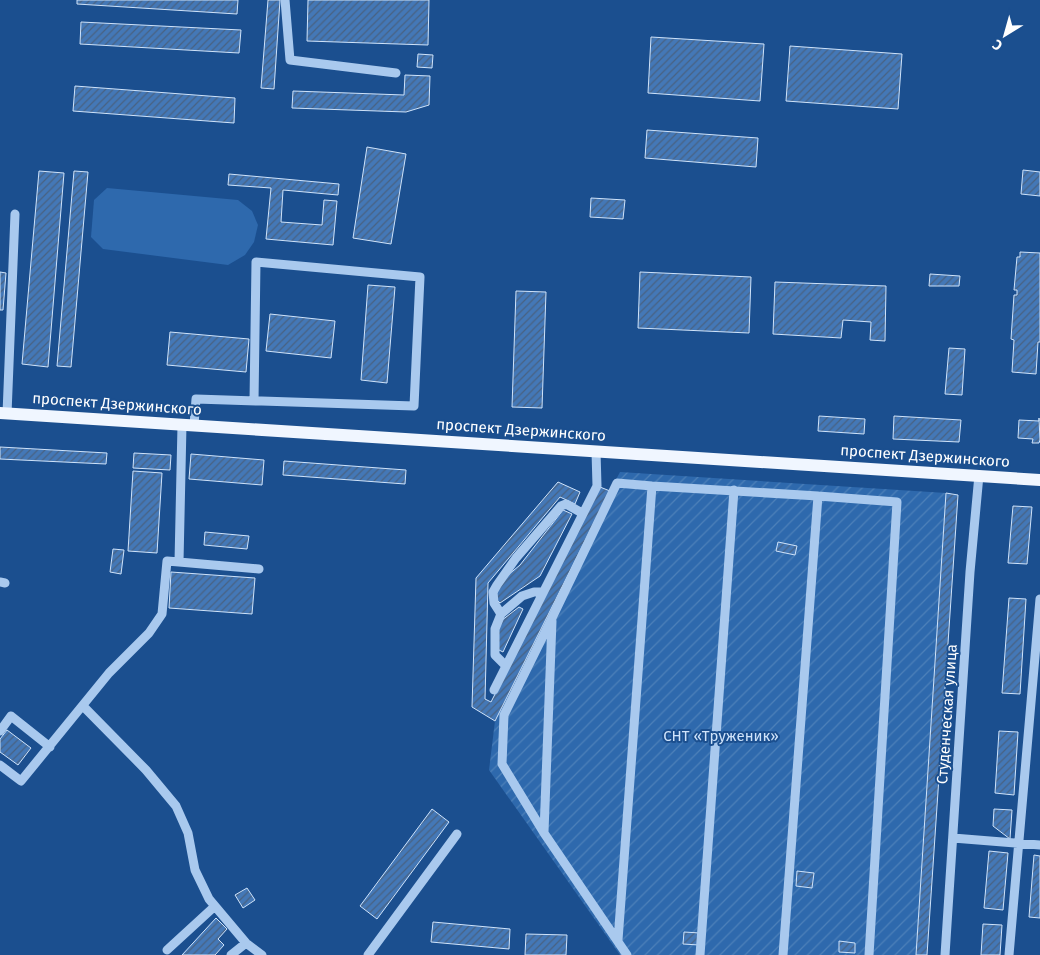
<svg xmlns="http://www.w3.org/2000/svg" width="1040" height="955" viewBox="0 0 1040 955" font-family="'Fira Sans',sans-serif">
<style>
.grass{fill:#2e69ad}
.garden{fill:url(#garden-furrows)}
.building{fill:url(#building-hatch);stroke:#cfe3fa}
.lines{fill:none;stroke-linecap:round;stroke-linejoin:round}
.minor{stroke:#a9c9ee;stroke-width:9}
.major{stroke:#f0f6ff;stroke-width:12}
.labels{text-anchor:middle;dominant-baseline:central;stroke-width:4;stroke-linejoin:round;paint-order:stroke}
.street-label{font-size:15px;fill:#fff;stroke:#1b4f8f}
.park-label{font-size:15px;fill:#cfe3fa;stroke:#1b4f8f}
</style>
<defs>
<pattern id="garden-furrows" width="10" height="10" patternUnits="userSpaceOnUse" patternTransform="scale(1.25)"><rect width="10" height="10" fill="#2e69ad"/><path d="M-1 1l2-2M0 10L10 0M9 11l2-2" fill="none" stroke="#4d80b9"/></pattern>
<pattern id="building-hatch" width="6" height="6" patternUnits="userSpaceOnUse" patternTransform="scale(1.25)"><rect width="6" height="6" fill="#4478b7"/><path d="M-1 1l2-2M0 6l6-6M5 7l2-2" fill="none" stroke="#486282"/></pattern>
</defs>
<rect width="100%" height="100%" fill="#1b4f8f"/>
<path class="grass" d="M107 188 238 200 252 211 258 225 254 242 245 255 228 265 103 249 91 237 94 200Z"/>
<path class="garden" d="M620 472 946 493 916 955H620L489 770 495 721 610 491Z"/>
<path class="building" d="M77 0H238L237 14 77 4Z
M268 0H280L274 89 261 88Z
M308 0H429L428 45 307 41Z
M81 22 241 30 239 53 80 44Z
M651 37 764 44 760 101 648 93Z
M790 46 902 54 898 109 786 101Z
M418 54 433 55 432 68 417 67Z
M405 75 430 76 429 105 406 112 292 108 293 91 404 95Z
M75 86 235 98 234 123 73 111Z
M647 130 758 138 756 167 645 158Z
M367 147 406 154 391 244 353 238Z
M1023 170 1040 172V196L1021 194Z
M39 171 64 173 48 367 22 364Z
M74 171 88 172 71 367 57 366Z
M229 174 339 184 338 195 283 190 281 222 322 225 324 200 337 201 333 245 266 239 271 188 228 185Z
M591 198 625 200 623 219 590 217Z
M1020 252 1040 253V342H1038L1036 374 1012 372 1014 340 1011 339 1014 295H1017V290H1014L1017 257H1020Z
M0 272 6 273 3 310H0Z
M640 272 751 277 749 333 638 328Z
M930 274 960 276 959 286H929Z
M775 282 886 286 885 341 870 340 871 322 843 320 841 338 773 334Z
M368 285 395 287 387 383 361 380Z
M516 291 546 292 542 408 512 407Z
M270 314 335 321 331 358 266 351Z
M170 332 249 339 246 372 167 365Z
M949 348 965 349 962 395 945 394Z
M819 416 865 419 864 434 818 431Z
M894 416 961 420 959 442 893 439Z
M1039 418 1040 440 1039 443H1032L1033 439 1018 438 1019 420 1039 421Z
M0 447 107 453 106 464 0 459Z
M134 453 171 455 170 470 133 468Z
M191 454 264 460 262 485 189 479Z
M284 461 406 470 405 484 283 475Z
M133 471 162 473 157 553 128 551Z
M558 482 580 492 575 504 560 497 488 583 485 699 491 702 600 487 610 491 495 721 472 707 476 578Z
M946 493 958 495 927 955H916Z
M1013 506 1032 507 1027 564 1008 563Z
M563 510 572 514 540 576 500 603 495 598 501 581 520 565Z
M205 532 249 536 247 549 204 545Z
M778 542 797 546 795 555 776 551Z
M113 549 124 550 121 574 110 572Z
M171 572 255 578 252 614 169 608Z
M1009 598 1026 599 1020 694 1002 693Z
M519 607 523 609 503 652 497 649V624Z
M7 730 31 748 18 765 0 752V739Z
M999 731 1018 732 1014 795 995 793Z
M432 809 449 822 377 919 360 906Z
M994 809 1012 810 1010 839 993 826Z
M989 851 1008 853 1003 910 984 908Z
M1034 855 1040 856V918L1029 917Z
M797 871 814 873 812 888 796 886Z
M247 888 255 900 243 908 235 895Z
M216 918 227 929 218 939 224 945 215 955H182Z
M433 922 510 929 509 949 431 942Z
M983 924 1002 925 1000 955H981Z
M684 932 700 933 699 945 683 944Z
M526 934 567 935 566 955H525Z
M839 941 855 943V953L839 952Z"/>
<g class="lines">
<path class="minor" d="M285 0 290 60 396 73
M7 414 15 214
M194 425 196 399 414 406 420 277 256 262 254 401
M179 562 259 569
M0 582 5 583
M501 614 494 603 493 592 497 585 516 558 561 506 566 504 582 513
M506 666 495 655V629L501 614 522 596 534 592H543
M494 690 597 486 596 451
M83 706 146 770 176 806 188 833 195 870 209 899 246 943 262 955
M0 731 11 716 50 747
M0 765 21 781 109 673 149 633 162 614 167 561 179 562 182 425
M544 832 552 621
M953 838 1040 845
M618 940 652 486
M167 950 215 906
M231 955 246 943
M368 955 457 834
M627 955 544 833 502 764 504 715 552 618 617 483 652 486 818 496 897 502 869 955
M700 955 734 490
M783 955 818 496
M945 955 970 572 979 475
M1009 955 1040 599"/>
<path class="major" d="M0 413 1040 480"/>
</g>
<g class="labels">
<g class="street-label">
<text transform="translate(117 404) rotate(4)">проспект Дзержинского</text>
<text transform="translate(521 430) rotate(4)">проспект Дзержинского</text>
<text transform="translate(925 456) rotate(4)">проспект Дзержинского</text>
<text transform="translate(947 714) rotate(-86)">Студенческая улица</text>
</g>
<g class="park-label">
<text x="721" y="736">СНТ «Труженик»</text>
</g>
</g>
<g transform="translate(1005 35) rotate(217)" stroke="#1b4f8f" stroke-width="4" paint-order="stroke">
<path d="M0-4L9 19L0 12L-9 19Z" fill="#ffffff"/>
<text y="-8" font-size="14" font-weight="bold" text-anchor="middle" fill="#ffffff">С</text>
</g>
</svg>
